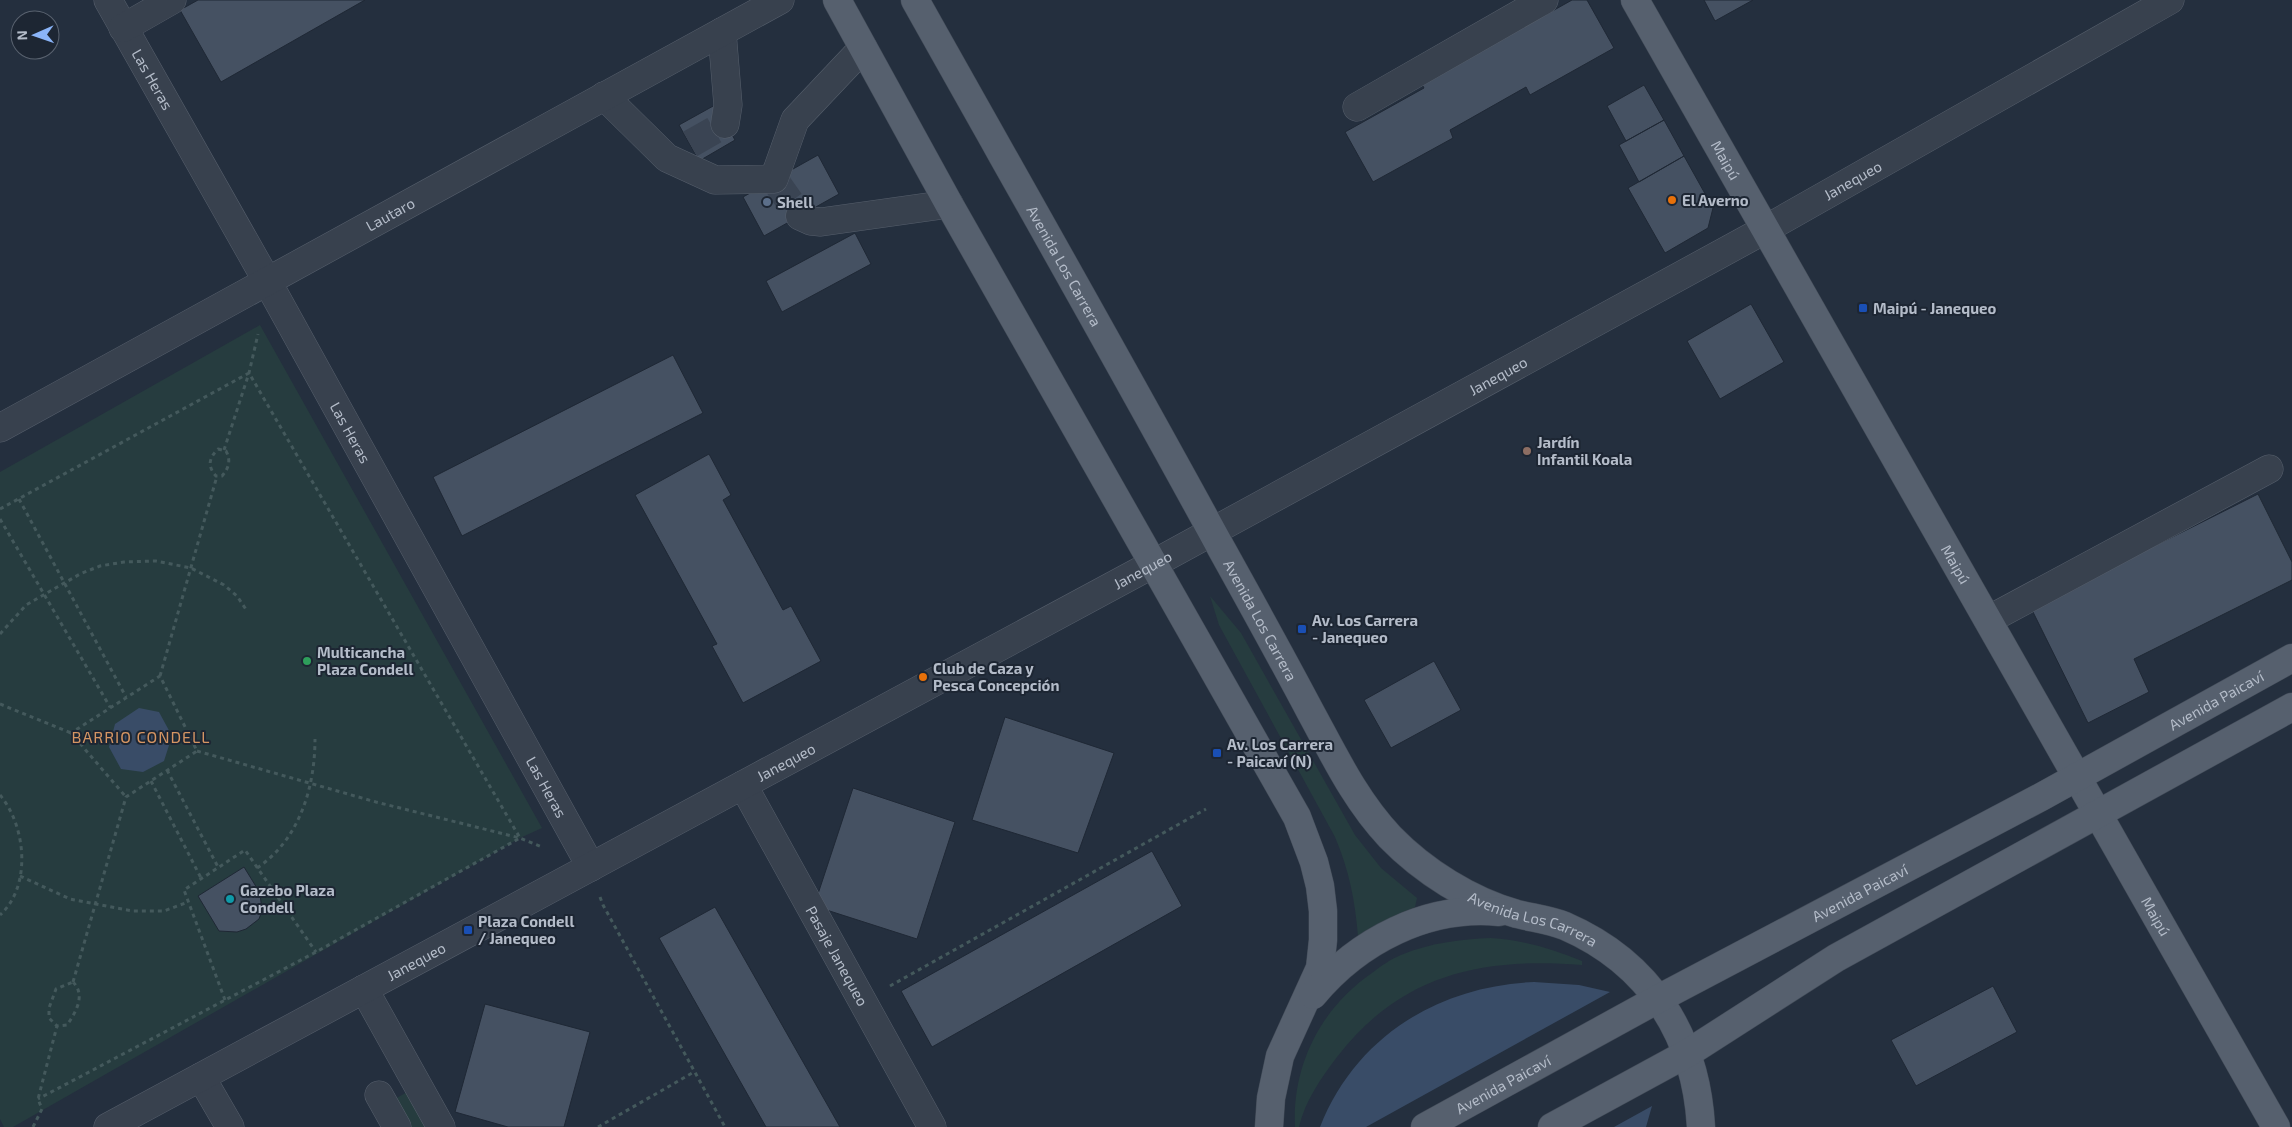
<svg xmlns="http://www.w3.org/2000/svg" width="2292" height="1127" viewBox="0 0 2292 1127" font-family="'Exo 2',sans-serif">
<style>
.green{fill:#263c3f}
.water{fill:#394c67}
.building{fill:#455162;stroke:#1f2835}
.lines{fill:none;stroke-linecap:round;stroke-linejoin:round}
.minor-tunnel{stroke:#3a4453;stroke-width:28;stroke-dasharray:28 14;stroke-linecap:butt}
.minor-casing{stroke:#565f6c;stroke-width:29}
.major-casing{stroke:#414a57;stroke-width:29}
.path{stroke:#44595c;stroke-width:3;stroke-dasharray:4 4;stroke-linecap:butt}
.minor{stroke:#38414e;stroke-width:28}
.major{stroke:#56606e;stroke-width:28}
.food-dot{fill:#e8710a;stroke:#1d2633;stroke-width:2}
.service-dot{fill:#5c6f8a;stroke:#1d2633;stroke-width:2}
.transit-dot{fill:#1a4fb4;stroke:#1d2633;stroke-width:2}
.education-dot{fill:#8d6e63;stroke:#1d2633;stroke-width:2}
.leisure-dot{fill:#2e9e5b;stroke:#1d2633;stroke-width:2}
.culture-dot{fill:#0f9aa8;stroke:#1d2633;stroke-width:2}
.labels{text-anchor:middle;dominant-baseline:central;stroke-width:4;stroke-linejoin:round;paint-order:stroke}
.street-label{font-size:15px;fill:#b4bcc9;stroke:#1d2633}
.poi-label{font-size:15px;font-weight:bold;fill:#b4bcc9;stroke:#1d2633;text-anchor:start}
.neighbourhood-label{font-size:16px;letter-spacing:1px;fill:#d59563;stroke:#1d2633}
</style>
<rect width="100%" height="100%" fill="#242f3e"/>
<path class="green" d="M260 325 542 828 520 838 13 1127H4L0 1119V472Z
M1210 596 1241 633 1355 835 1381 868 1417 898 1415 907 1373 929 1364 937 1358 936C1355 900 1349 870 1335 837L1219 625Z
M1491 938C1523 940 1553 949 1582 961V965C1482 957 1401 974 1337 1057 1321 1078 1305 1101 1299 1127H1295C1292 1065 1321 1008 1372 973 1381 966 1391 959 1401 955 1430 943 1461 939 1491 938Z
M411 1090 432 1127H406L391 1101Z"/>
<path class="water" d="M139 708 159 712 172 736 164 761 143 772 121 769 109 747 115 724Z
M1534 982 1579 985 1610 992 1366 1127H1320C1356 1036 1439 986 1534 982Z
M1652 1106 1646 1127H1614Z"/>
<path class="building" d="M198 0H365L221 82 180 10Z
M1572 0H1587L1614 48 1530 95 1526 87 1450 130 1453 138 1373 182 1345 132 1424 88 1419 79 1545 11 1547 14Z
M1704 0H1753L1715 21Z
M1644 85 1664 120 1626 141 1607 106Z
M715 105 735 140 699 161 679 125Z
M1664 120 1684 156 1639 182 1619 145Z
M818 155 839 194 764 236 743 197Z
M1684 156 1713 208 1708 228 1665 253 1628 188Z
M855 233 871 264 782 312 766 281Z
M1751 304 1784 362 1720 399 1687 341Z
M673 355 703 413 462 536 433 477Z
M709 454 731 495 723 500 783 610 791 606 821 661 743 703 712 646 717 644 635 495Z
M2258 494 2292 562V580L2134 659 2149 692 2088 723 2031 608Z
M1434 661 1461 710 1391 748 1364 700Z
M1005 717 1114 753 1078 853 972 820Z
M853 788 955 822 917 939 814 906Z
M1152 851 1182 906 932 1047 901 991Z
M244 867 260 893 262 911 259 919 246 929 237 932 219 931 198 896Z
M715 907 840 1127H766L659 938Z
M1993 986 2017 1032 1916 1086 1891 1040Z
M485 1004 590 1032 564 1127H508L455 1112Z"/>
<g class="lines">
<path class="minor-tunnel" d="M690 144 725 124
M774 179 800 216"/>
<g class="minor-casing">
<g id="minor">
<path id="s1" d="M108 0 267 281 591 867"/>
<path d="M123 28 172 0"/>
<path d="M722 32 728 105 725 124"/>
<path d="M604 96 667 158 715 180 774 179 795 120 863 48"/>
<path d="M1357 107 1544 0"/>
<path d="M800 216 811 221 821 222 949 204"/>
<path id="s2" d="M0 428 780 0"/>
<path d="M1988 620 2269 469"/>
<path id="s3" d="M743 785 932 1127"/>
<path d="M364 989 441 1127"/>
<path d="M201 1077 230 1127"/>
<path d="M379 1095 397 1127"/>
<path id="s4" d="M108 1127 1153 564 1766 229 2170 0"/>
</g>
</g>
<g class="major-casing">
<g id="major">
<path d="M837 0 949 204 1297 817 1314 862 1320 886 1323 911V940L1320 968 1280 1056 1271 1098 1269 1127"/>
<path id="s5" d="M915 0C1017 182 1121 364 1221 548 1251 602 1281 656 1310 711 1334 755 1355 800 1390 837 1423 871 1470 901 1517 914 1533 918 1550 920 1565 926 1650 963 1696 1036 1701 1127"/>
<path id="s6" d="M1635 0 2276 1127"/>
<path d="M1313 995C1358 941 1427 905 1499 912"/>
<path id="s7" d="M1425 1127 1658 999 2041 797 2292 658"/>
<path d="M1552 1127 1688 1053 1836 958 2292 707"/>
</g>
</g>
<path class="path" d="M218 449 226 451C231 460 229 468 222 476H216C207 466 209 458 218 449Z
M224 450 249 373 258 334
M19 499 126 697
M0 509 249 373 520 838 316 952 38 1099
M0 519 110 707
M0 634 26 605 80 574 100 566 124 562 156 561 191 568 224 585 237 596 247 611
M160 676 217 476
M0 704 71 733
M197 751 376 802 520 838 542 847
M167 770 218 867
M151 781 201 878
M0 795C26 826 32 886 0 915
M257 868C299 840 315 788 315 739
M20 876 70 899 133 911H164L188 902
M600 897 603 905 725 1127
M73 982 126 797 197 751 160 676 71 733 126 797
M73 982C86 995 76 1012 67 1025L57 1026 49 1018V1008L56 989Z
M890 986 1206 809
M225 1000 184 890 245 850 316 952
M33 1127 42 1109 38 1099 57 1026
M598 1127 694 1072"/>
<use href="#minor" class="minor"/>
<use href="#major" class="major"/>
</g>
<g class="food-dot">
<circle cx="1672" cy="200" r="5"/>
<circle cx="923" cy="677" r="5"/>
</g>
<circle class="service-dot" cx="767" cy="202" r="5"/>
<g class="transit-dot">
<rect x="1858" y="303" width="10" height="10" rx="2.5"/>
<rect x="1297" y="624" width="10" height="10" rx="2.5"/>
<rect x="1212" y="748" width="10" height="10" rx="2.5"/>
<rect x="463" y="925" width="10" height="10" rx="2.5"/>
</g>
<circle class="education-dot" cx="1527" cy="451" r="5"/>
<circle class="leisure-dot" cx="307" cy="661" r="5"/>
<circle class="culture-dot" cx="230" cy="899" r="5"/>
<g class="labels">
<g class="street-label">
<text stroke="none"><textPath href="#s1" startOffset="91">Las Heras</textPath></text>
<text stroke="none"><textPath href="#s6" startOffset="184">Maipú</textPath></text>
<text stroke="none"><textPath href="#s4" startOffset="1985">Janequeo</textPath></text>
<text stroke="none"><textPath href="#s2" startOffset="445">Lautaro</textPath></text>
<text stroke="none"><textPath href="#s5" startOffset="305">Avenida Los Carrera</textPath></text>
<text stroke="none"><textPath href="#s4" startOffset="1580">Janequeo</textPath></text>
<text stroke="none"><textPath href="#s1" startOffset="496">Las Heras</textPath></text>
<text stroke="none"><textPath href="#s6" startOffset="649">Maipú</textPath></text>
<text stroke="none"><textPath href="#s4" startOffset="1175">Janequeo</textPath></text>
<text stroke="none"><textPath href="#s5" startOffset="710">Avenida Los Carrera</textPath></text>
<text stroke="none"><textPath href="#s7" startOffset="899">Avenida Paicaví</textPath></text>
<text stroke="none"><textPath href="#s4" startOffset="770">Janequeo</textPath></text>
<text stroke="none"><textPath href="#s1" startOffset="901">Las Heras</textPath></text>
<text stroke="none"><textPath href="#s7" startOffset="494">Avenida Paicaví</textPath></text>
<text stroke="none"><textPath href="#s6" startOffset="1054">Maipú</textPath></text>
<text stroke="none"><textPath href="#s5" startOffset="1130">Avenida Los Carrera</textPath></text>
<text stroke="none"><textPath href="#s3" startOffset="195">Pasaje Janequeo</textPath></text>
<text stroke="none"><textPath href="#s4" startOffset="350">Janequeo</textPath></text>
<text stroke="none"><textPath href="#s7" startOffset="89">Avenida Paicaví</textPath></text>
</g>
<g class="poi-label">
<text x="1682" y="200">El Averno</text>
<text x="777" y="202">Shell</text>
<text x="1873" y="308">Maipú - Janequeo</text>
<text x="1537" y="442">Jardín<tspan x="1537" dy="17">Infantil Koala</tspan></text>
<text x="1312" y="620">Av. Los Carrera<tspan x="1312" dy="17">- Janequeo</tspan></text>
<text x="317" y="652">Multicancha<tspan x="317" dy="17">Plaza Condell</tspan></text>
<text x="933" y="668">Club de Caza y<tspan x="933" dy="17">Pesca Concepción</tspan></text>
<text x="1227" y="744">Av. Los Carrera<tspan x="1227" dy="17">- Paicaví (N)</tspan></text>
<text x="240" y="890">Gazebo Plaza<tspan x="240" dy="17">Condell</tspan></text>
<text x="478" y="921">Plaza Condell<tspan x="478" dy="17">/ Janequeo</tspan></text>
</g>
<g class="neighbourhood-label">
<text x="141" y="736">BARRIO CONDELL</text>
</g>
</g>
<g transform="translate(35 35) rotate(268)"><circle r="24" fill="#1d2633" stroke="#59626f"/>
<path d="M0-4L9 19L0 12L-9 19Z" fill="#8ab4f8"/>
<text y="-8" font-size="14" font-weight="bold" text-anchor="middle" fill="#b4bcc9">N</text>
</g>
</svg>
